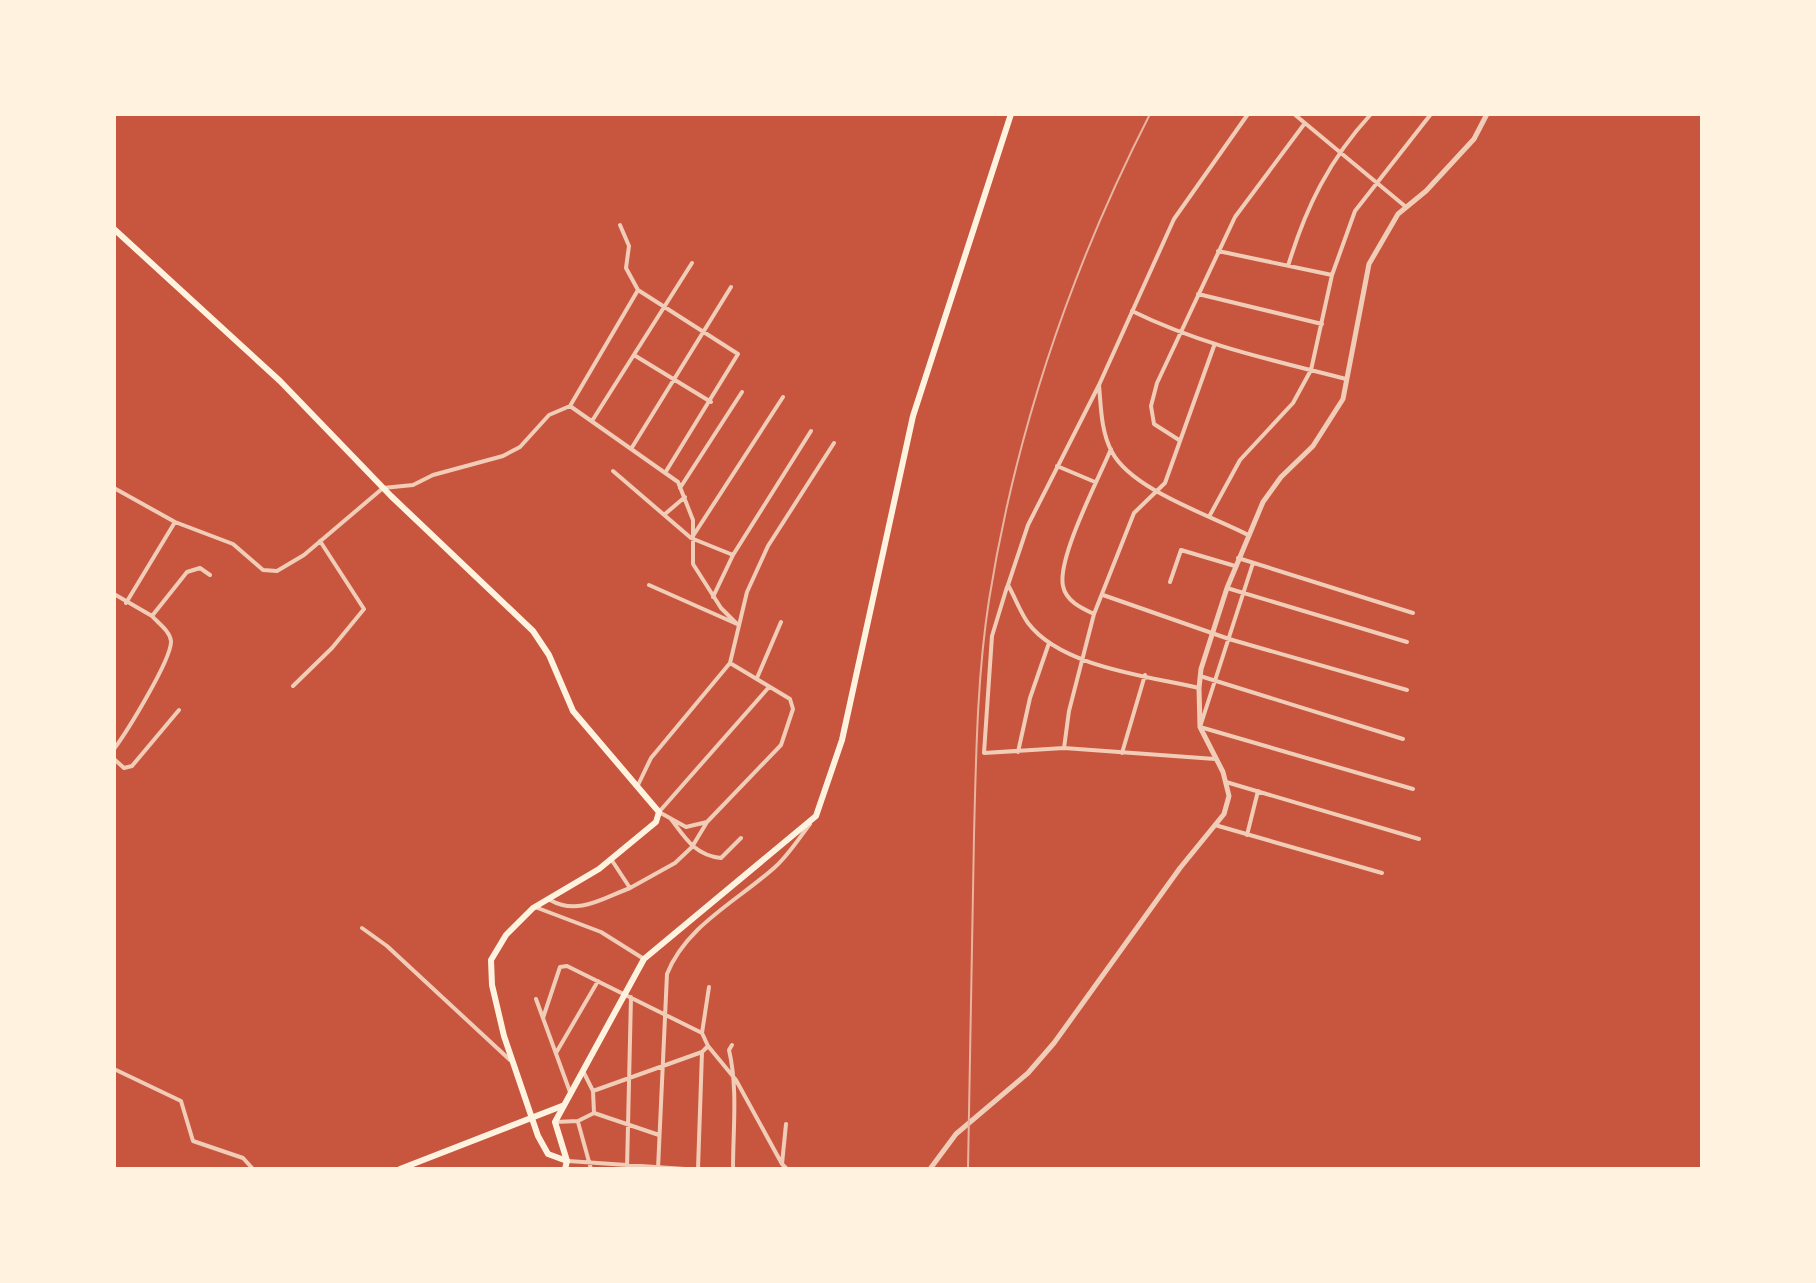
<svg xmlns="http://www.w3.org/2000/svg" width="1816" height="1283" viewBox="0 0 1816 1283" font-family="Arial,sans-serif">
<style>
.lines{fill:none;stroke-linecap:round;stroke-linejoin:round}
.minor{stroke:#f1ccb7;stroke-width:4}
.tertiary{stroke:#f1ccb7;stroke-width:5}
.secondary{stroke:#fff3e0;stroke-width:6}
.primary{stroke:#fff3e0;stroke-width:6}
.rail{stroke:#e9b49f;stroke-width:2}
</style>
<rect width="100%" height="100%" fill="#c8553d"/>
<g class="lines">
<path class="minor" d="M1294 114 1406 207
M620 225 629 246 626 268 638 290 738 354 665 473
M1218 251 1332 275
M1288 266C1306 207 1329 160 1371 114
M638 290 570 406 678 482 693 520V564L721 608 737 624 649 585
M1198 294 1322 324
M1132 311C1201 345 1272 360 1346 379
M634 355 711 402
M1099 385C1101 407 1101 432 1112 452 1132 490 1210 515 1248 535
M592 421 692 263
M1179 440 1154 424 1151 406 1157 383 1235 217 1305 123
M631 449 731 287
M1057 466 1095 482
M613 471 691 538 733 555
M114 488 175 522
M680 488 742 392
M665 514 685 497
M1210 515 1240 460 1293 403 1311 370 1332 275 1355 211 1431 114
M693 536 783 397
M1238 558 1413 613
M1253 563 1200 727 1413 789
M1170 582 1181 550 1235 566
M1007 587 992 636 984 753 1064 748 1215 759
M1227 588 1407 642
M114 594 152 616
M1103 595 1229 639 1407 690
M713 597 733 555 811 431
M126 603 175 522 233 544 263 570 277 571 304 555 383 488 413 485 433 475 503 456 520 447 549 415 570 406
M1094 614C1081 608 1066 601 1063 586 1057 558 1099 478 1111 449
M1200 676 1403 739
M757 678 781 622
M293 686 332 648 364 609 320 541
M1199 688C1148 676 1061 667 1028 623 1020 612 1015 597 1008 585L1028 525 1099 385 1174 219 1248 114
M1064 748 1069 711 1094 614 1134 513 1165 483 1214 346
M114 749C126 733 172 659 171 641 170 631 158 623 152 616L187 572 200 568 210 575
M1018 752 1030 698 1049 643
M1122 753 1145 675
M114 759 124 768 132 766 179 710
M1226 782 1419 839
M638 785 651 758 730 663 747 592 768 546 834 443
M671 819C686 839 695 855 721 858L741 838
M707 822 686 827 659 812 769 687
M1215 825 1382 873
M1247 835 1258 791
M611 859 630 888 675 863 692 847 707 822 781 745 793 709 790 699 730 663
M550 900C578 916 603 898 630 888
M535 907 601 932 644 959
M362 928 387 946 510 1060
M536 999 570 1092
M543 1018 560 967 567 966 702 1033
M732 1045 729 1050C738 1088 733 1129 733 1169
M708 1046 736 1080 782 1164
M556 1053 598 981
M114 1069 181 1101 193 1141 243 1158 253 1169
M593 1091 702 1052
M594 1113 659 1135
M555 1122 578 1121 594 1113 593 1091 584 1073
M578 1122 591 1169
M786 1124 782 1164 787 1169
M568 1161 685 1169
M627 1169 631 997
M658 1169 667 974C686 926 737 901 774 868 788 856 799 838 810 824
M698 1169 702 1052 708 1046 702 1033 709 987"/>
<path class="tertiary" d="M930 1169 956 1134 1028 1073 1054 1043 1180 868 1224 814 1229 796 1223 772 1200 727 1199 688 1201 669 1227 588 1263 502 1281 477 1313 446 1343 399 1369 264 1398 214 1426 191 1474 139 1487 114"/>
<path class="secondary" d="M114 229 280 381 391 496 533 631 549 655 573 711 659 812 656 822 599 869 533 908 506 935 491 960 492 985 504 1036 538 1136 548 1154 567 1161
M400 1169 562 1106"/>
<path class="primary" d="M565 1169 567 1161 555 1122 644 959 816 816 842 740 913 416 1011 114"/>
<path class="rail" d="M968 1169C969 1058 971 947 974 836 976 758 977 677 989 600 1016 430 1072 267 1150 114"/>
</g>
<rect width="1816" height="1283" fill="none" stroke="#fff3e0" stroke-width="232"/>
</svg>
